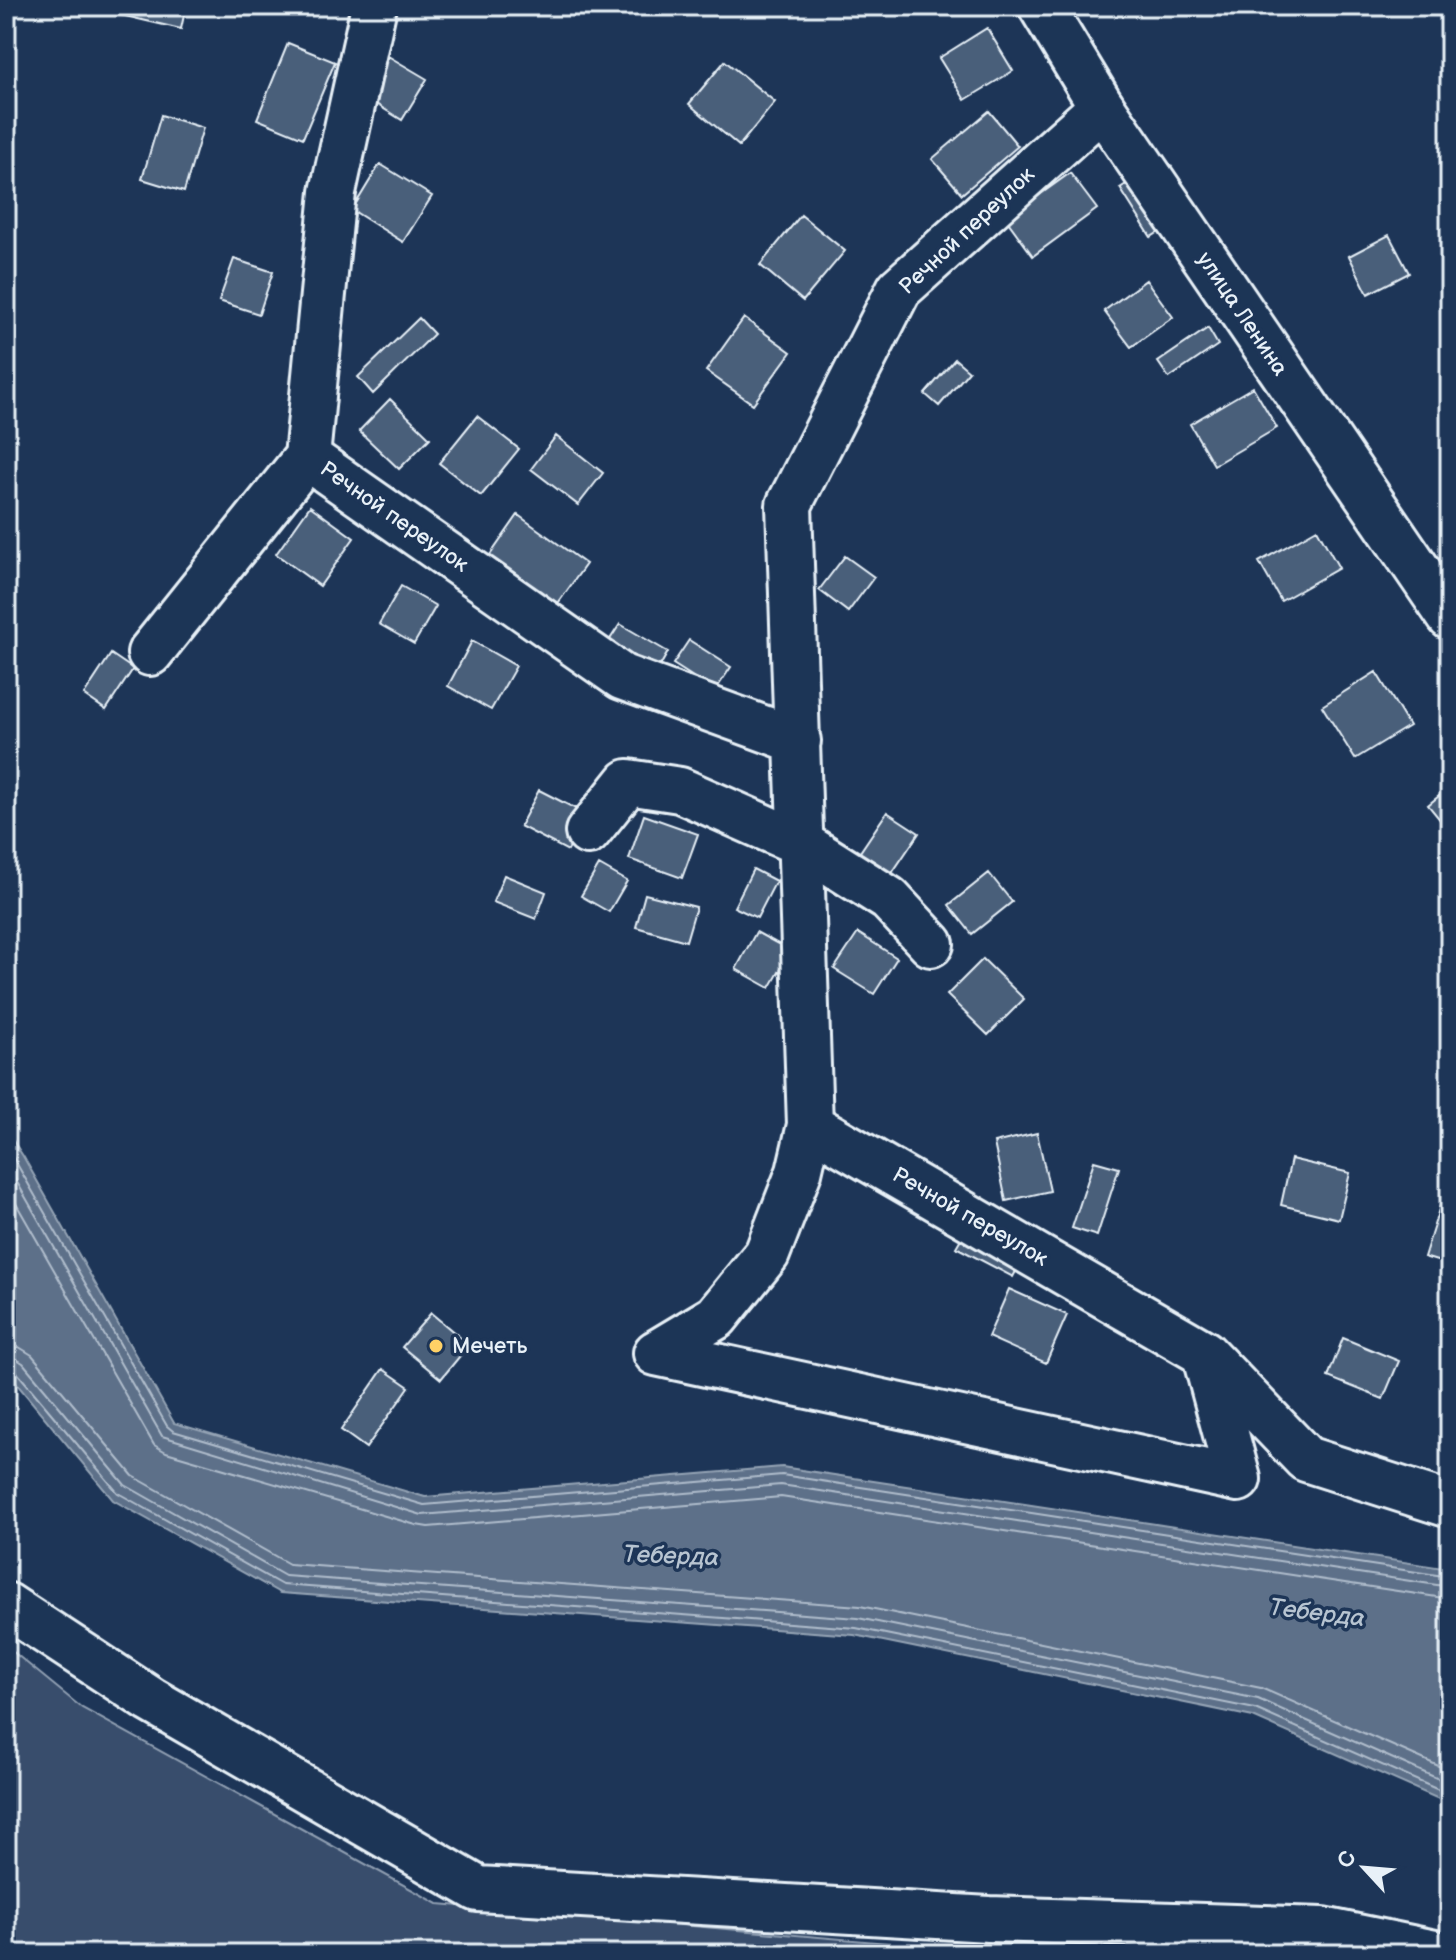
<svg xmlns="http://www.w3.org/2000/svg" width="1456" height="1960" viewBox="0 0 1456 1960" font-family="'Balsamiq Sans',sans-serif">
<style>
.green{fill:#374d6c;stroke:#909fb2;stroke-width:2}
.water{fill:#5d7089;stroke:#95a4b5;stroke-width:2}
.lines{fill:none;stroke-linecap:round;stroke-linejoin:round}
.shore{stroke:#b0bdcc;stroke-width:2}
.building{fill:#495e7a;stroke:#e8f1f8;stroke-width:2}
.minor-casing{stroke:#e8f1f8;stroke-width:50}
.major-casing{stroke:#e8f1f8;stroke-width:50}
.minor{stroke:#1d3557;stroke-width:44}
.major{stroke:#1d3557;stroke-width:44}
.poi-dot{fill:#ffd166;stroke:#1d3557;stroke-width:3}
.labels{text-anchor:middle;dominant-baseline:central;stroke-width:7;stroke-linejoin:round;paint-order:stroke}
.street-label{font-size:22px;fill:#e8f1f8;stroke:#1d3557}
.poi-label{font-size:22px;fill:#e8f1f8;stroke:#1d3557;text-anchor:start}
.water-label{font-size:24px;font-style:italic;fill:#b7c4d1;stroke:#1d3557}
</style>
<rect width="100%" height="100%" fill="#1d3557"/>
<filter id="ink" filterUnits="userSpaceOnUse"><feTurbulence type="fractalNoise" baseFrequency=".0125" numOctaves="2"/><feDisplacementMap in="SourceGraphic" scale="16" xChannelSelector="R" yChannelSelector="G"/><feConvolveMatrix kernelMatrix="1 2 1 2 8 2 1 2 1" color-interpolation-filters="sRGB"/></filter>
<g filter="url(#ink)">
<path class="green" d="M6 1646 82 1708 438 1904 899 1944 1323 1954H6Z"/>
<path class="water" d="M6 1130 23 1156 174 1423 425 1497 782 1467 1450 1569V1804L1253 1717 854 1635 280 1593 113 1500 6 1371Z"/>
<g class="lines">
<path class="shore" d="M6 1145 167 1426 173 1431 424 1505 782 1475 1450 1577
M6 1163 162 1436 422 1515 781 1485 1450 1587
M6 1186 154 1445 166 1452 416 1525 428 1527 781 1497 1450 1599
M6 1345 19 1347 32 1355 133 1476 289 1564 860 1606 1261 1688 1450 1771
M6 1357 15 1358 23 1363 125 1485 285 1576 858 1618 1258 1699 1450 1784
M6 1367 15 1370 118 1493 282 1585 856 1628 1255 1709 1450 1795"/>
</g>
<path class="building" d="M110 6H186L181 29 108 12Z
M987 28 1013 71 965 100 939 58Z
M288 43 335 62 303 138 257 119Z
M388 56 427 79 402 120 363 96Z
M725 61 775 102 739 146 689 104Z
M989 111 1018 146 962 194 932 159Z
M161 115 203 128 184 192 142 179Z
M380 164 432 196 403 242 352 210Z
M1070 173 1097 209 1033 256 1006 219Z
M1136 178 1167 227 1151 237 1120 188Z
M801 215 845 251 803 301 760 265Z
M1389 235 1409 273 1368 294 1349 256Z
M234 259 273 272 259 314 219 301Z
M1146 280 1173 317 1131 347 1104 311Z
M419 318 434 334 373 394 358 377Z
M744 318 791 352 753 404 706 371Z
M1208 328 1218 345 1169 378 1158 362Z
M955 359 969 371 939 406 925 394Z
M1253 387 1277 428 1214 465 1190 424Z
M390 399 430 438 399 469 359 431Z
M477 416 519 449 481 496 439 463Z
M556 436 603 473 578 505 531 469Z
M310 506 354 538 320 586 276 554Z
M518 515 586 564 556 606 488 558Z
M1317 529 1339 568 1281 601 1259 562Z
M845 556 874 577 848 612 819 590Z
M401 586 436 606 414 644 379 624Z
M620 624 668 652 656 673 607 644Z
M689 640 731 667 715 691 673 664Z
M472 641 516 666 491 710 448 686Z
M111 654 133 669 106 710 84 695Z
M1376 672 1409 726 1355 759 1322 706Z
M1450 787V824L1446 827 1428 805Z
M539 790 586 814 568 851 520 826Z
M887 812 919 833 890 876 858 855Z
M644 815 698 834 682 878 629 859Z
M599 865 627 881 609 912 581 896Z
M753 869 776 881 757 918 734 907Z
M989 873 1012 902 972 934 949 905Z
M504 875 546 892 536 919 493 902Z
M645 894 696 907 686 941 636 927Z
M756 932 791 951 770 988 736 969Z
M858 933 897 958 874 994 834 969Z
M983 959 1024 999 988 1035 947 995Z
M1037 1133 1050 1191 1006 1201 994 1143Z
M1291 1159 1350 1173 1339 1219 1281 1205Z
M1094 1161 1119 1168 1097 1236 1072 1228Z
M1440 1206 1450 1210V1265L1424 1257Z
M967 1228 1023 1258 1013 1277 956 1247Z
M1009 1289 1067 1315 1046 1363 988 1337Z
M431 1313 469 1345 441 1379 402 1347Z
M1343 1338 1399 1361 1383 1399 1328 1377Z
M383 1369 409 1387 366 1448 341 1430Z"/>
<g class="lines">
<g class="minor-casing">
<path id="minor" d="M374 6 333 192 307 457 622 677 798 741
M1102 107 899 289 789 505 810 1125 1204 1353 1306 1459 1450 1505
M150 653 307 457
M588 832 628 782 680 790 802 844 889 899 931 944
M656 1353 1238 1479 1206 1360
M656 1353 716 1317 767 1254 799 1172 810 1125
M6 1605 151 1700 478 1889 989 1919 1323 1930 1440 1954"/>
</g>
<g class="major-casing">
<path id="major" d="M1041 6 1102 107 1450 617"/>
</g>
<use href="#minor" class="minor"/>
<use href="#major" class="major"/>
</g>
</g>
<circle class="poi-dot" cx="436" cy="1346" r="8"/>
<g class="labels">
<g class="street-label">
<text transform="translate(967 231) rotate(-43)">Речной переулок</text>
<text transform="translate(1242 314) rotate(56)">улица Ленина</text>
<text transform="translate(394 517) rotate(35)">Речной переулок</text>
<text transform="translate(970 1217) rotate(30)">Речной переулок</text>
</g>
<g class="poi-label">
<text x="452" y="1346">Мечеть</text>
</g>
<g class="water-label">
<text transform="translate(671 1556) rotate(2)">Теберда</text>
<text transform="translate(1317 1613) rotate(7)">Теберда</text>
</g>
</g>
<rect width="1456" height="1960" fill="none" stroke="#1d3557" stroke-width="32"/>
<rect x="16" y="16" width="1424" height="1928" fill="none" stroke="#e8f1f8" stroke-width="3" filter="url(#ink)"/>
<g transform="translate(1364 1868) rotate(296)" stroke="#1d3557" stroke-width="6" paint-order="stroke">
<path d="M0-6L14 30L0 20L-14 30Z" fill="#e8f1f8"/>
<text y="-12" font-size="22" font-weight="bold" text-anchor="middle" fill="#e8f1f8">С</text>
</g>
</svg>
